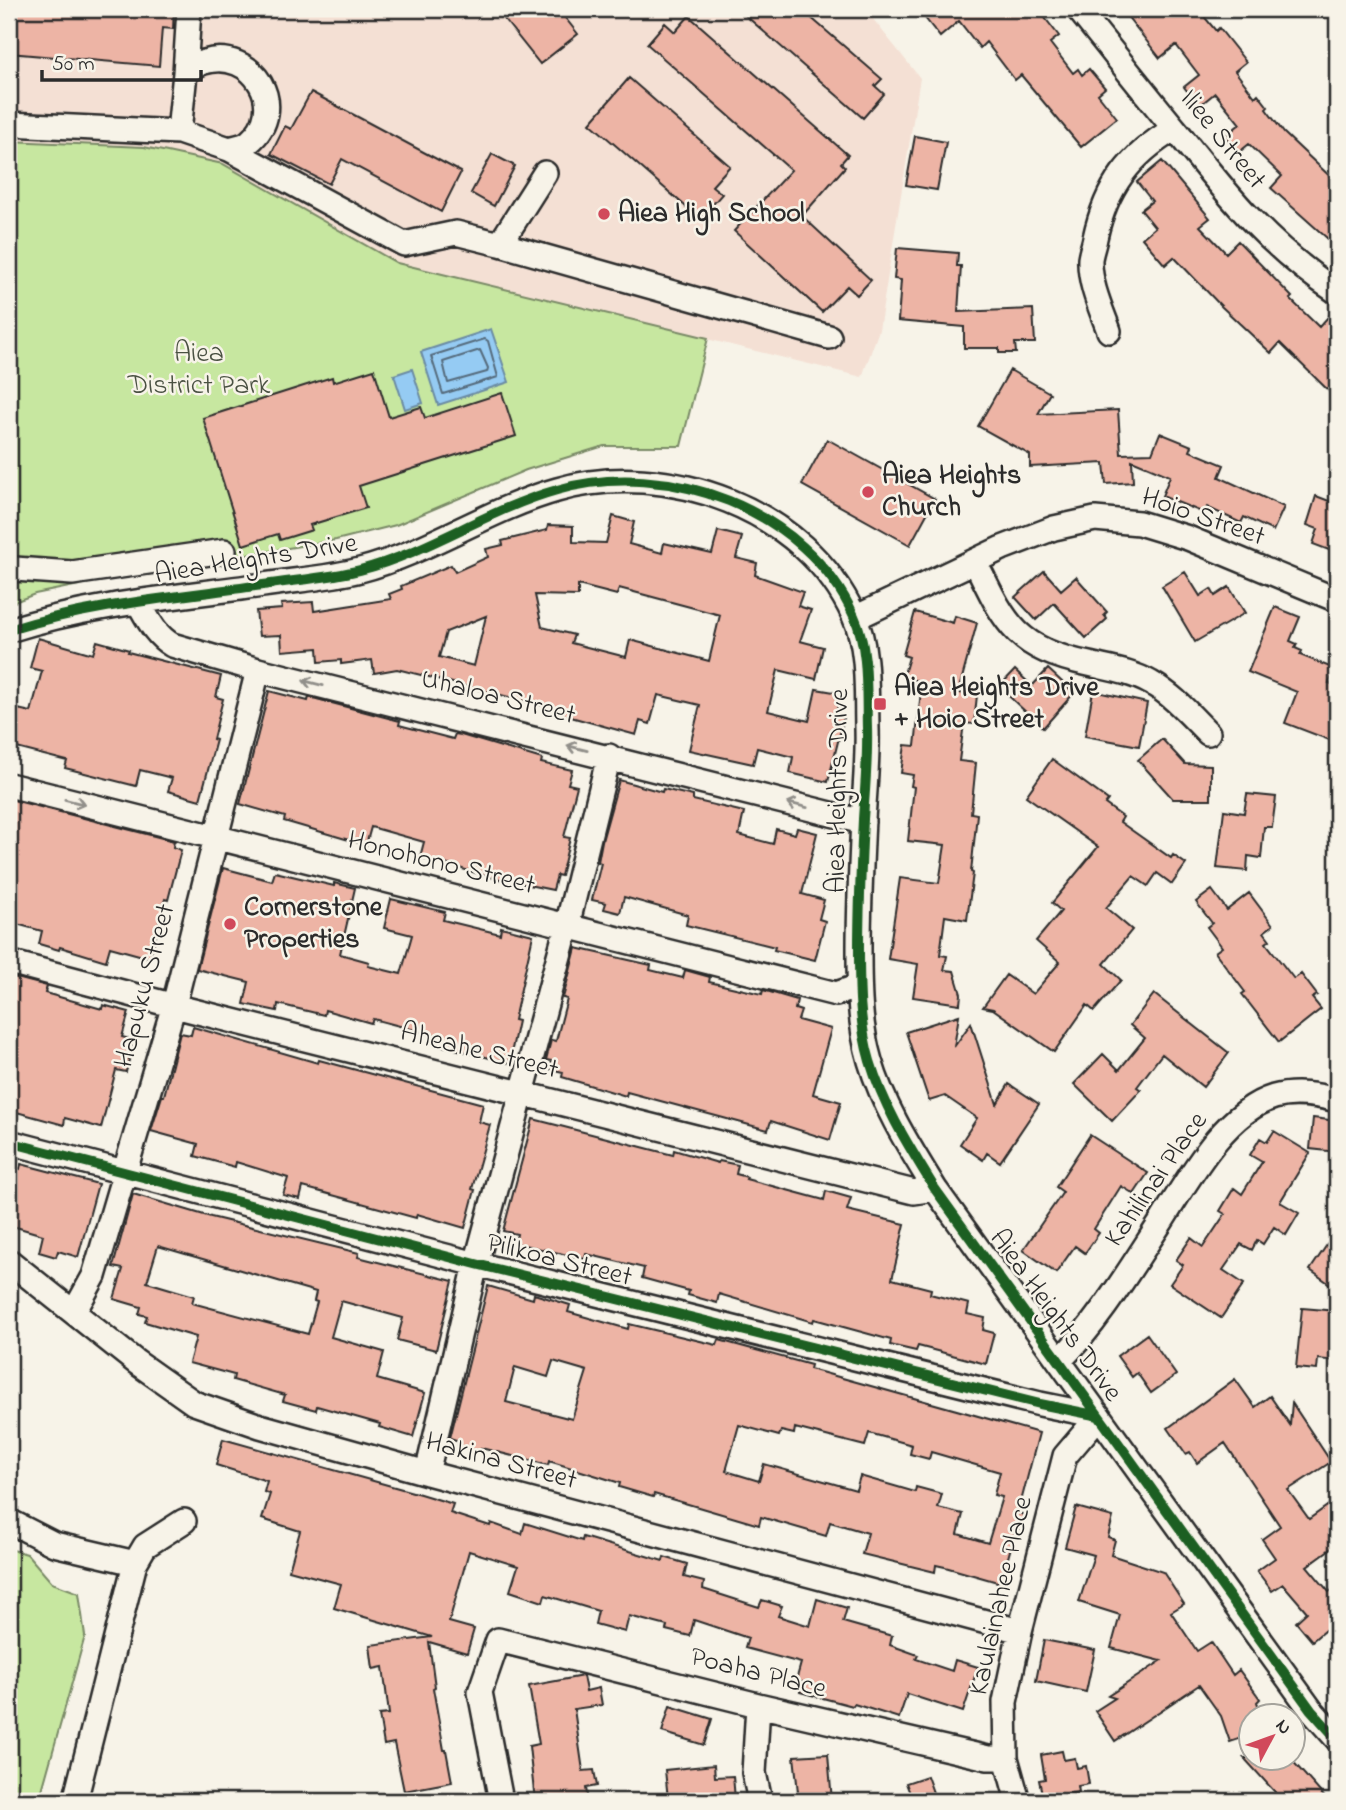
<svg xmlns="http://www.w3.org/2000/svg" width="1346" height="1810" viewBox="0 0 1346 1810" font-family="'Indie Flower',sans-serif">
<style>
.built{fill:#f4e0d4}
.green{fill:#c7e7a0;stroke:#798966;stroke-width:2}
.water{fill:#95cbf3;stroke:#6b8ba3;stroke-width:2}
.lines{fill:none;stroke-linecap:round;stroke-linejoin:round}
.shore{stroke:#556b7b;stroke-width:2}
.building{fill:#edb4a5;stroke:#2b2b2b;stroke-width:2;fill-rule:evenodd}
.minor-casing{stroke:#2b2b2b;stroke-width:28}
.minor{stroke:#f7f3e8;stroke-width:23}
.cycleway-casing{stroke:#f7f3e8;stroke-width:15}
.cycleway{stroke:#1b5e20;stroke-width:10}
.oneway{stroke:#918f8a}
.poi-dot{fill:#d1495b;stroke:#f7f3e8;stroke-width:2.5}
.labels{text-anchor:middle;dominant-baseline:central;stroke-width:5;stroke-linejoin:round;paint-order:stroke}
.street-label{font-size:28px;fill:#2b2b2b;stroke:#f7f3e8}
.poi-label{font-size:28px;font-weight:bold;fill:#2b2b2b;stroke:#f7f3e8;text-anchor:start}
.park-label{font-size:28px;fill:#4a5142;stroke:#f7f3e8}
</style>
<rect width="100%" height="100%" fill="#f7f3e8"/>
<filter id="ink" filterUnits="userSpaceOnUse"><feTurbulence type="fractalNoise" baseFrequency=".0143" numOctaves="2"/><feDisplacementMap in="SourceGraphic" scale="14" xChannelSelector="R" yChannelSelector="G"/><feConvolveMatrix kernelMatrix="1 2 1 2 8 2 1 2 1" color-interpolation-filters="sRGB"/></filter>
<g filter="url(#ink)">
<path class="built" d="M9 9H865L920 78 879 330 862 377 397 263 223 164 144 147 9 141Z"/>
<path class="green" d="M9 141 144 147 223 164 397 263 708 338 681 446H604L526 470 396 525 336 540 133 574 35 594 9 604Z
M9 1549 27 1554 52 1583 79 1593 85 1636 39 1801H9Z"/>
<path class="water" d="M491 329 509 382 438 405 421 352Z
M412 369 423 403 405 409 394 375Z"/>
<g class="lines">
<path class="shore" d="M485 339 488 341 498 377 443 394 431 356Z
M480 350 488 368 487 372 448 383 443 362Z"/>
</g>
<path class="building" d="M9 9H174L173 29 162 28 159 66 9 53Z
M496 9H558L578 34 540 64Z
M738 9H801L882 79 875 86 884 94 863 118Z
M937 9H1038L1059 36 1050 43 1073 73 1078 69 1082 75 1089 69 1105 88 1098 94 1117 118 1081 147 1021 75 1015 80 986 42 980 48 959 21 940 37 925 18Z
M1136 9H1198L1216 31 1219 28 1246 62 1235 71 1255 97 1258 94 1268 107 1266 109 1284 133 1337 183V247L1271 188 1282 176 1249 144 1238 153 1225 136 1240 124 1215 93 1199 106 1184 87 1199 75 1176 45 1160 58 1127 16Z
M689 16 848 155 841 163 845 167 802 216 871 280 857 295 847 286 822 312 734 231 791 170 647 44 665 23 675 32Z
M629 78 730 166 712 186 722 194 700 219 590 123Z
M311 92 461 172 441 212 342 159 329 184 271 154 285 126 291 129Z
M915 136 946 142 937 190 906 185Z
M492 154 515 166 494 206 471 193Z
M1162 161 1210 218 1200 226 1226 253 1238 241 1292 297 1290 299 1319 327 1337 307V399L1280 343 1271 353 1222 307 1174 257 1165 265 1142 238 1155 227 1141 210 1152 201 1137 182Z
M897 248 958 253 957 266H961L958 312 1033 309 1035 343H1015L1016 353H999V348H964V327L898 321 901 280 894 279Z
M374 369 389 417 421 407 425 418 502 393 516 436 359 486 366 508 310 525 312 530 280 540 278 534 243 545 203 418 332 377 333 382Z
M1010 370 1050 393 1038 414 1118 410 1121 454 1152 453 1160 433 1192 446 1190 451 1224 465 1219 477 1284 507 1273 531 1244 517 1241 523 1207 507 1204 513 1162 496 1170 476 1132 460 1133 482 1106 484 1104 463 1030 467V455L978 426Z
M827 439 935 499 910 545 802 485Z
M1316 496 1337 504V553L1313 544 1318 529 1307 525Z
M613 516 634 522 629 544 662 553 664 543 712 554 718 531 742 537 736 558 757 563 755 575 803 592 798 606 811 610 800 641 823 647 816 679 778 670 768 711 809 721 816 689 840 693 836 716 844 717 828 782 790 773 793 757 757 748 753 764 689 750 700 705 658 695 650 724 640 721 636 735 560 714 561 710 397 669 374 673 372 660 341 664V660L319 662 318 648 282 651 281 635 259 636 256 611 282 609 281 604 313 602 314 611 391 599 389 594 402 589 401 586 451 565 455 572 488 557 486 549 503 545 502 541 547 530 548 525 573 526V542L606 543ZM578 585 617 595 619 588 720 615 709 661 630 640 626 657 571 643 574 635 542 627 535 595 578 596ZM486 616 474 666 439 657 446 632Z
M1044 571 1061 590 1076 577 1107 612 1104 615 1107 619 1086 638 1054 603 1036 620 1015 597Z
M1185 572 1200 596 1211 589 1215 596 1229 587 1245 613 1195 642 1162 586Z
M1275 607 1300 617 1290 641 1297 644 1295 648 1302 651 1300 655 1335 669 1329 683 1337 686V727L1332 741 1285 723 1297 692 1248 672Z
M915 612 953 623 955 616 977 623 958 693 977 695 974 724 964 723 959 761 976 763 971 813 977 814 971 872 973 873 967 920 945 916 940 955 947 956 944 970 954 971 961 994 960 1004 913 997 918 964 888 959 900 878 939 883 945 845 908 841 914 787 911 786 913 775 901 773 905 745 915 746 922 682 903 677 909 657 903 655Z
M38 638 93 654 97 641 129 650 128 652 221 676 216 697 223 699 213 739 216 740 200 800 168 791 172 778 140 770 136 786 65 768 67 761 9 746V707L31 712 42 671 30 668Z
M1048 669 1074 693 1043 728 999 687 1015 670 1032 686Z
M269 691 308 701 309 697 377 715 400 721 399 725 453 739 455 734 461 735 542 759 541 763 572 770 568 784 577 786 564 837 570 838 561 876 557 875 553 890 494 878 420 857 424 842 371 827 366 845 284 821 285 817 240 804Z
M1093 691 1147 703 1139 746 1085 736Z
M1162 739 1185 764 1211 765V799H1173L1138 760Z
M1052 759 1108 800 1105 804 1123 817 1120 822 1171 858 1173 855 1186 864 1172 884 1157 873 1148 886 1133 876 1106 908 1132 930 1104 964 1121 980 1094 1011 1087 1005 1054 1052 993 1009 983 1007 1006 975 1033 994 1060 962 1036 941 1061 911 1052 903 1098 847 1026 796Z
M619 780 662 792 663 789 693 796V800L744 812 739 835 773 844 776 829 795 834 797 828 817 833 802 894 824 900 819 919 825 921 815 960 774 950 775 947 686 925 688 915 624 897 620 913 604 909 606 903 592 900 601 863 598 862 602 841Z
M1247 794 1276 797 1272 827H1264L1261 858 1248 856 1247 871 1217 868 1224 810 1244 813Z
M9 799 174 841 173 847 181 850 168 900 165 899 150 958 110 947 106 961 60 947 59 950 39 944 42 931 9 922Z
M223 868 272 881 275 872 334 886V883L355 888 340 954 369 962 368 966 401 974 412 935 384 928 391 899 445 912 443 920 500 934 501 927 533 935 514 1020 518 1021 509 1063 443 1046 445 1038 373 1019 371 1023 325 1010 324 1015 278 1004 277 1011 244 1004 249 982 197 969Z
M1212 890 1227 910 1249 893 1273 925 1264 932 1270 940 1266 943 1294 979 1301 974 1317 995 1312 998 1321 1009 1279 1042 1242 994 1245 992 1215 952 1222 947 1207 927 1212 923 1196 902Z
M576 948 651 965 650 970 683 978 685 970 710 977 709 982 762 994 763 990 797 1000 795 1009 801 1011 798 1020 831 1029 813 1094 841 1102 830 1140 771 1121 768 1130 627 1092 626 1096 562 1077 563 1072 550 1069 552 1061 546 1060 551 1040 556 1041 567 999 563 998Z
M9 976 47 986 45 993 102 1009 103 1005 129 1012 122 1037 134 1040 126 1072 116 1070 101 1128 65 1118 64 1125 9 1110Z
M1154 994 1229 1053 1203 1087 1162 1054 1137 1087 1141 1090 1112 1121 1074 1084 1103 1054 1119 1070 1145 1038 1130 1025Z
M959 1015 954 1047 971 1023 997 1104 1009 1084 1039 1104 1000 1162 987 1153 983 1160 960 1144 977 1118 945 1096 929 1101 906 1032Z
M193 1027 318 1063 319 1060 483 1104 479 1122 490 1125 472 1189 475 1190 465 1228 417 1214 416 1218 303 1187 300 1199 283 1195 288 1178 236 1162 235 1167 195 1156 198 1144 151 1131 162 1096H164L180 1033 191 1035Z
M1313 1118 1337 1121V1152L1310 1149Z
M533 1119 673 1155 674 1150 718 1163 719 1161 738 1165 736 1174 747 1177 746 1179 824 1200 826 1191 851 1198 847 1210 905 1224 892 1279 931 1289 930 1294 969 1304 967 1314 985 1318 983 1330 994 1333 986 1364 918 1346 916 1351 890 1345 891 1340 814 1319 813 1322 719 1294 717 1303 688 1295 689 1291 642 1278 644 1268 586 1254 585 1259 515 1243 517 1234 503 1231Z
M1274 1131 1310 1153 1280 1202 1299 1213 1286 1235 1274 1227 1263 1244 1257 1240 1252 1250 1241 1244 1223 1270 1244 1284 1221 1318 1170 1284 1183 1265 1176 1260 1191 1238 1203 1247 1225 1214 1220 1211 1234 1188 1242 1194 1262 1162 1250 1155 1260 1138 1267 1142Z
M1090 1135 1148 1173 1134 1194 1121 1186 1094 1229 1099 1233 1085 1253 1075 1246 1056 1273 1023 1250 1063 1192 1056 1187Z
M21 1164 98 1184 78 1257 58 1251 56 1257 39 1252 43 1235 9 1225V1209L14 1191 9 1189V1165L20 1169Z
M133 1194 211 1217 359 1253 358 1257 453 1281 436 1350 397 1340 403 1318 341 1301 331 1337 384 1352 377 1379 425 1393 413 1437 379 1427 380 1424 317 1406 316 1410 283 1401 285 1395 233 1380 234 1375 189 1363 196 1337 145 1322 147 1316 139 1314 141 1307 114 1299 123 1269 113 1267ZM158 1246 316 1292 314 1301 317 1302 308 1334 192 1303 194 1296 147 1282Z
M1337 1230V1289L1310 1270Z
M488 1286 533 1299 534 1294 570 1305 568 1312 628 1329 629 1324 717 1345 719 1340 811 1365 810 1369 1039 1433 1018 1513 1025 1515 1021 1530 1016 1529 1001 1583 945 1567 936 1565 935 1572 862 1554 868 1533 830 1522 826 1536 761 1517 759 1525 654 1494 653 1497 619 1487 620 1483 549 1461 548 1465 481 1448 480 1452 458 1446 459 1441 450 1438ZM553 1361 587 1371 572 1419 506 1402 515 1367 548 1377ZM739 1425 779 1436 781 1431 794 1434 795 1428 865 1446 869 1433 912 1445 910 1454 929 1459 931 1452 1000 1472 994 1495 1002 1497 988 1543 958 1534 963 1514 938 1508 942 1494 916 1487 915 1492 860 1476 856 1490 764 1464 759 1481 726 1471Z
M1302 1308 1337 1311V1361L1318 1359 1317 1370 1296 1368Z
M1147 1334 1176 1375 1151 1393 1137 1373 1132 1377 1117 1356Z
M1235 1379 1255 1407 1270 1396 1290 1425 1292 1403 1331 1462 1288 1490 1309 1519 1337 1499V1544L1307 1566 1329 1592 1337 1586V1620L1312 1641 1296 1622 1307 1612 1283 1584 1272 1591 1257 1571 1275 1558 1262 1539 1280 1526 1225 1443 1197 1463 1190 1452 1186 1454 1168 1428Z
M223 1439 420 1494 453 1504 450 1513 490 1526 491 1523 522 1534 525 1523 582 1541 583 1537 663 1561 664 1557 687 1564 684 1577 704 1582 703 1589 759 1607 762 1600 782 1606 778 1616 810 1626 817 1599 847 1608 843 1622 892 1636 890 1645 918 1655 916 1659 952 1671 955 1660 978 1667 963 1712 907 1694 899 1718 854 1704 853 1706 800 1692 802 1682 796 1681 801 1663 745 1648 748 1638 694 1620 690 1636 666 1630 667 1626 629 1616 625 1632 595 1624 598 1611 545 1595 543 1602 510 1591 518 1566 469 1551 449 1622 474 1629 467 1653 429 1642 435 1687 433 1688 444 1750H446L452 1782 404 1791 394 1743 384 1745 379 1715 389 1714 383 1667 373 1669 370 1645 432 1637 334 1608 341 1584 289 1570 300 1531 262 1519 270 1494 264 1492 267 1481 216 1465Z
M1076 1507 1113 1517 1108 1537 1115 1540 1111 1555 1163 1572 1184 1604 1171 1612 1197 1651 1211 1642 1233 1675 1239 1670 1260 1699 1257 1702 1262 1716H1251V1735L1230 1742 1221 1716 1199 1685 1115 1741 1095 1711 1115 1698 1108 1696 1161 1661 1111 1648 1120 1615 1079 1602 1094 1555 1065 1547Z
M1044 1640 1095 1650 1086 1692 1036 1681Z
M583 1676 586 1691 599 1688 602 1705 574 1709 583 1771 594 1770 597 1786 586 1788 588 1801H535L529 1746 539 1744 529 1686Z
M670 1706 712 1719 704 1745 662 1732Z
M1062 1751 1064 1760 1075 1758 1077 1768 1086 1766 1089 1784 1078 1786 1079 1792 1043 1798 1039 1780 1045 1779 1041 1755Z
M828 1754 832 1801H799L794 1756Z
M1244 1758H1290L1328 1801H1283Z
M714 1765 715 1777 733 1776 735 1799 703 1801 702 1796 668 1799 665 1770Z
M927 1776 936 1801H913L906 1783Z"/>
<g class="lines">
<g class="minor-casing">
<path id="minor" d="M1078 9C1112 51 1145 93 1179 134 1229 197 1269 247 1337 292
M185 73 189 9
M9 124 179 132 229 149 404 244 456 233 500 244 829 337
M179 132 185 73C191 69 197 64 204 62 253 47 290 108 249 142 244 146 236 147 229 149
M500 244 545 173
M1109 331C1101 309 1089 283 1090 259 1091 252 1094 244 1095 238 1106 187 1130 155 1174 129
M975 561C1006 625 1015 648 1089 664 1110 669 1132 672 1151 683 1173 695 1190 715 1208 733
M9 572 15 569 72 573 224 551
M138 602C148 619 155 635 172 645L258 670 863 822
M855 618 1002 548 1054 528 1095 519 1139 523 1188 538 1337 600
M9 630C91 604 177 597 263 585 295 580 329 578 360 570 429 552 489 509 557 490 667 458 806 509 854 616 869 648 866 693 867 728 868 758 865 789 863 819 861 862 859 905 859 948 859 986 859 1024 870 1061 884 1108 910 1148 935 1189L1311 1710 1337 1739
M9 785 836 994 859 986
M9 962 190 1010 914 1192 935 1189
M9 1142 476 1264 1040 1404 1099 1416
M9 1261 136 1362 194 1403 260 1426 427 1473 1020 1631
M74 1312 94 1276 174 1005 258 670
M1060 1360C1098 1323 1132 1266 1161 1222 1188 1180 1224 1112 1274 1097 1295 1091 1317 1095 1337 1100
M427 1473 476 1264 567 926 609 756
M9 1521 54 1544 135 1563 75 1801
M135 1563 145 1546 184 1521
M758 1705 754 1773 760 1801
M501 1801 480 1692 498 1640 758 1705 988 1758H1006
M1018 1801 1006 1758 1005 1702 1020 1631 1065 1456 1099 1416"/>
</g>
<use href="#minor" class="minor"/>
<g class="cycleway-casing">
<path id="cycleway" d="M9 630C91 604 177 597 263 585 295 580 329 578 360 570 429 552 489 509 557 490 667 458 806 509 854 616 869 648 866 693 867 728 868 758 865 789 863 819 861 862 859 905 859 948 859 986 859 1024 870 1061 884 1108 910 1148 935 1189L1311 1710 1337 1739
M9 1142 476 1264 1040 1404 1099 1416"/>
</g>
<use href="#cycleway" class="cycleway"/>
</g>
<defs><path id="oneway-shaft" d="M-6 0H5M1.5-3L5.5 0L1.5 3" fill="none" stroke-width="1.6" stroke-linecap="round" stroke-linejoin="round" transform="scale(1.75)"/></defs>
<g class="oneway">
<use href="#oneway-shaft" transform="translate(313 683) rotate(-166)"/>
<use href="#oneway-shaft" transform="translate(577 748) rotate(-166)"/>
<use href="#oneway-shaft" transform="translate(75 802) rotate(14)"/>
<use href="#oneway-shaft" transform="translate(797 805) rotate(-166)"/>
</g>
</g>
<g class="poi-dot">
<circle cx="604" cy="214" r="7"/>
<circle cx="868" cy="492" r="7"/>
<rect x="873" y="697" width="14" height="14" rx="3.5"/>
<circle cx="230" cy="924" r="7"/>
</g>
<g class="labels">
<g class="street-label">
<text transform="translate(1222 140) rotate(51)">Iliee Street</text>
<text transform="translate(1203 518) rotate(19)">Hoio Street</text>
<text transform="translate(256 560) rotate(-9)">Aiea Heights Drive</text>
<text transform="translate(498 698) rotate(14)">Uhaloa Street</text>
<text transform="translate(839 791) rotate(-89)">Aiea Heights Drive</text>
<text transform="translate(441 864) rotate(14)">Honohono Street</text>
<text transform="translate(146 986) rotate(-75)">Hapuku Street</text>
<text transform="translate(479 1052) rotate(14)">Aheahe Street</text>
<text transform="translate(1157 1180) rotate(-55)">Kahilinai Place</text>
<text transform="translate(559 1261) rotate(14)">Pilikoa Street</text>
<text transform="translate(1055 1316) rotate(54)">Aiea Heights Drive</text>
<text transform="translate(501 1462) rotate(15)">Hakina Street</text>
<text transform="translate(1002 1596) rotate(-77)">Kaulainahee Place</text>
<text transform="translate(758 1674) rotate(14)">Poaha Place</text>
</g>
<g class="poi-label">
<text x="618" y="214">Aiea High School</text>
<text x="882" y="476">Aiea Heights<tspan x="882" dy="32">Church</tspan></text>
<text x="894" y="688">Aiea Heights Drive<tspan x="894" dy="32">+ Hoio Street</tspan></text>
<text x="244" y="908">Cornerstone<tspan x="244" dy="32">Properties</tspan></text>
</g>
<g class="park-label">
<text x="199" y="354">Aiea<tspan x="199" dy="32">District Park</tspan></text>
</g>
</g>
<rect width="1346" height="1810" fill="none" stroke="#f7f3e8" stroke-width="35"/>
<rect x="18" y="18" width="1311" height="1775" fill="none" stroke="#2b2b2b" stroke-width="2.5" filter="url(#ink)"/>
<g transform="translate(1272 1737) rotate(49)"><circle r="33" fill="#f7f3e8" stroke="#a5a39c" stroke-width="2"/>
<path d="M0-5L12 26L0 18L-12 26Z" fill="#d1495b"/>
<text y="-10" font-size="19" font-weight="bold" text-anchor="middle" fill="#2b2b2b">N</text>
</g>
<path d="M42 70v10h159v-10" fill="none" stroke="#2b2b2b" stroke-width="3.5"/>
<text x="52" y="70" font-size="21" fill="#2b2b2b" stroke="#f7f3e8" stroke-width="5" paint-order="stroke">50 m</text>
</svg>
